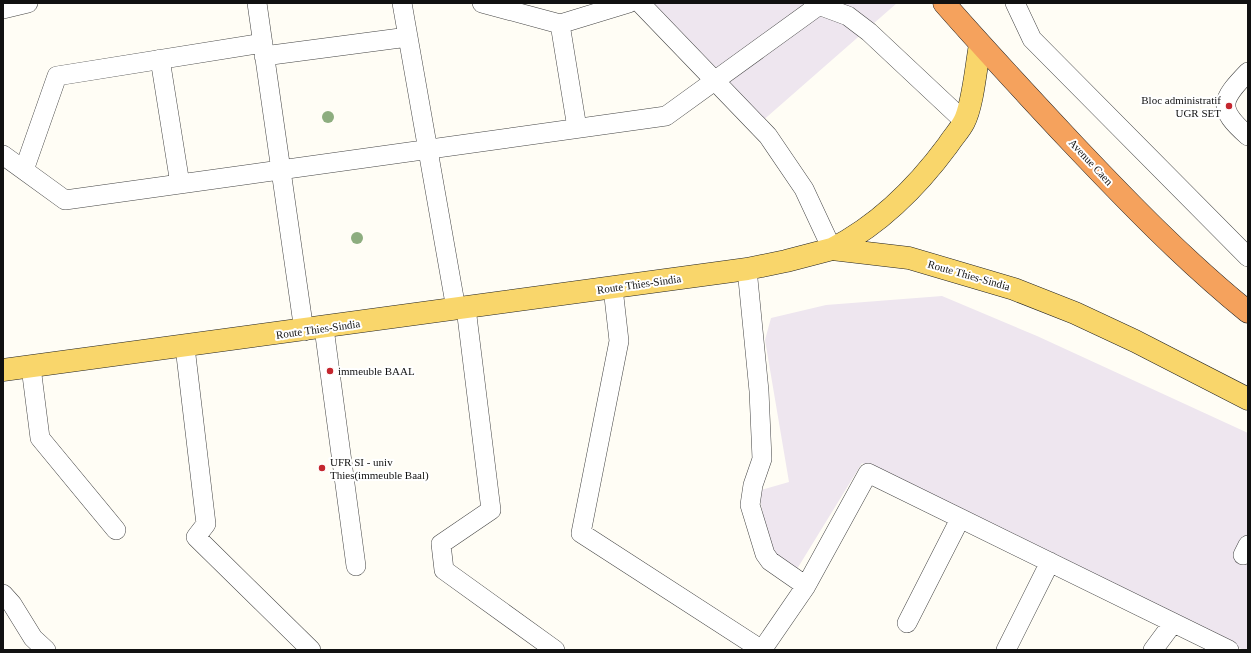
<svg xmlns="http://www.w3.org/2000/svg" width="1251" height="653" viewBox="0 0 1251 653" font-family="'Times New Roman',serif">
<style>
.industrial{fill:#eee6ef}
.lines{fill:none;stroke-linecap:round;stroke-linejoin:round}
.minor-casing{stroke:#444;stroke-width:20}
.major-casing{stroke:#222;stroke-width:23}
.highway-casing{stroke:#222;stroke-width:23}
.minor{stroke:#fff;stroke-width:19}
.major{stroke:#f9d66b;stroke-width:22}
.highway{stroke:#f5a25d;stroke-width:22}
.tree{fill:#8dad7f}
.poi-dot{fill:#c4262e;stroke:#fff;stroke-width:1.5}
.labels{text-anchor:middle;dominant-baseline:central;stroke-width:4;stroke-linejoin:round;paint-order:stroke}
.poi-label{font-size:11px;fill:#111;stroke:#fff;text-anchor:start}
.street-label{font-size:11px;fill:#111;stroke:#fff}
</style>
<rect width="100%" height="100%" fill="#fffdf5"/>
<path class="industrial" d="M629 3H897L753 129Z
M942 296 1037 336 1248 433V650H1244L1193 626 862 463 797 569 773 560 758 491 789 482 765 340 771 318 826 305Z"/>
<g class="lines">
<g class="minor-casing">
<path id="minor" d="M257 3 304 331
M402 3 456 309
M482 3 560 24 629 3
M640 3 768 136 804 189 832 249
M813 3 848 16 869 32 965 122
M1015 3 1032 39 1248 257
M3 9 28 3
M560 24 577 128
M264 56 408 37
M160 59 180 184
M1248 72C1221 100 1216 108 1248 136
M3 155 65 200 666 116 818 6
M24 170 57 76 263 43
M747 269 759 391 762 459 753 485 750 505 765 554 770 561 806 586
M613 288 619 341 581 533 762 650
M466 308 491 510 441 544 444 570 555 650
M324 328 356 566
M185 347 206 524 196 537 311 650
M31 367 40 438 116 530
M1243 555 1248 545
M3 594 12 604 33 638 46 650
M907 623 960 519
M762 650 806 586 868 473 1229 650
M1006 650 1050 562
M1153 650 1173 623"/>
</g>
<g class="major-casing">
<path id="major" d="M832 249C879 225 917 187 948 145 953 137 960 130 964 122 973 105 976 66 980 45
M3 370 747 269 786 261 832 249 909 258 1014 289 1075 313 1135 341 1248 399"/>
</g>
<g class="highway-casing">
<path id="highway" d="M944 3C986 51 1029 97 1073 144 1128 202 1185 261 1248 312"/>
</g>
<use href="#minor" class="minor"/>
<use href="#major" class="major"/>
<use href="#highway" class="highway"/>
</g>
<g class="tree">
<circle cx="328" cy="117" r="6"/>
<circle cx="357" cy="238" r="6"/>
</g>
<g class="poi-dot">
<circle cx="1229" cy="106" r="4"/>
<circle cx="330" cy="371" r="4"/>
<circle cx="322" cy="468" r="4"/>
</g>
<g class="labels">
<g class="poi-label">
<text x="1221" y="100" text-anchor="end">Bloc administratif<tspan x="1221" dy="13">UGR SET</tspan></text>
<text x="338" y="371">immeuble BAAL</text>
<text x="330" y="462">UFR SI - univ<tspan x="330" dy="13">Thies(immeuble Baal)</tspan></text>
</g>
<g class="street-label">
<text transform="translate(1091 162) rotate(47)">Avenue Caen</text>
<text transform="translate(969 275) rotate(16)">Route Thies-Sindia</text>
<text transform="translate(639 284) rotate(-8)">Route Thies-Sindia</text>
<text transform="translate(318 329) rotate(-8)">Route Thies-Sindia</text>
</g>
</g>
<rect width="1251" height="653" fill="none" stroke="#111111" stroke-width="8"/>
</svg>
